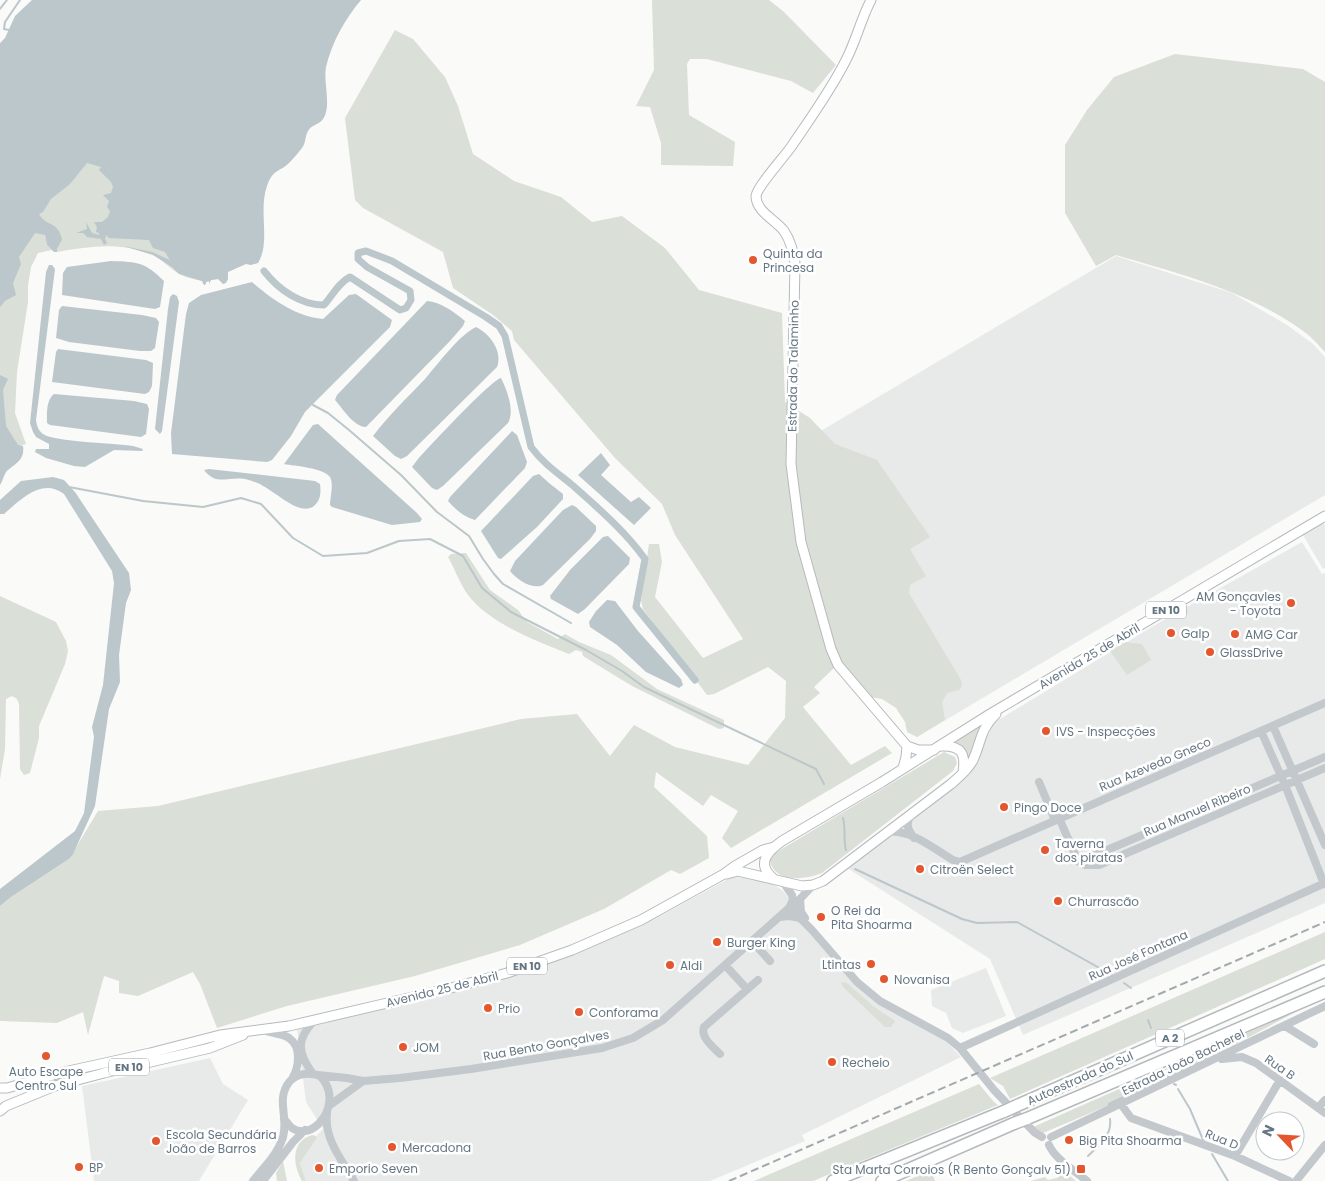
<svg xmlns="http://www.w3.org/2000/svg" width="1325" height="1181" viewBox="0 0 1325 1181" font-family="Poppins,sans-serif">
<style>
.built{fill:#e8e9e9}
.green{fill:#dadfd7}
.water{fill:#bbc7cb}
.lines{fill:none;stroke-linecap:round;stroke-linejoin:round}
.stream{stroke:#bbc7cb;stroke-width:2}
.canal{stroke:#bbc7cb;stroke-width:7}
.major-casing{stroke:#b5babe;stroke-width:11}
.highway-casing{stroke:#b4b9bd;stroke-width:14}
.minor{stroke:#c3c8cc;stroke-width:8}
.major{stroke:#fff;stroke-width:9}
.highway{stroke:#fff;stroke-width:11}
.rail{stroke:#a2aab0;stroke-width:2;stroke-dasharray:8 4;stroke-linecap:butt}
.highway-bridge-casing{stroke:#b4b9bd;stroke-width:14;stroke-linecap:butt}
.highway-bridge{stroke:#fff;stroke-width:11}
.poi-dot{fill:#e4572e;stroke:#fff;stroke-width:2}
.labels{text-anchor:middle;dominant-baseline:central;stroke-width:5;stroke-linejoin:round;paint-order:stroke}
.shield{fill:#fff;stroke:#939fa8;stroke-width:1}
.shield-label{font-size:11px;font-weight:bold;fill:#657683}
.poi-label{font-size:12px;fill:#657683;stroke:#fff;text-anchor:start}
.street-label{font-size:12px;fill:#657683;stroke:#fff}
</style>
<rect width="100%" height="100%" fill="#fafaf8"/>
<path class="built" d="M1116 256 1232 293 1287 325 1312 343 1325 357V495L917 737 814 435Z
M1323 523 1325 526V568L1323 569 1303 535Z
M1302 542 1322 574 1325 573V903L1023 1035 990 959 847 868 968 773 995 722 1155 625Z
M742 877 762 881 776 886 783 891 870 996 877 1003 947 1042 961 1057 802 1135 805 1141 710 1181H306L300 1163 317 1138 316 1136 323 1129 306 1102 297 1029 455 991 549 963 589 948 662 915 730 878Z
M986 968 1006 1016 963 1033 952 1028 946 1013 932 1006 931 990Z
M210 1058 223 1084 248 1100 199 1181H94L82 1086Z"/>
<path class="green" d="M652 0H769L783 11 836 65 813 93 791 81 707 59H690L687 64 689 115 735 142 733 166 661 165V143L650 107 636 106 654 70Z
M395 30 413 39 445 77 458 106 473 154 514 181 561 197 592 222 622 216 665 248 699 290 782 313 785 402 810 418 835 444 877 460 930 537 910 549 926 576 910 585 909 593 961 680 962 686 959 690 947 693 942 702 945 720 917 737 907 732 905 722 896 708 882 699 870 697 842 665 834 668 814 687 820 693 803 707 851 765 885 746 892 753 731 848 722 838 738 811 711 795 703 806 656 772 654 787 707 836 709 858 680 874 671 870 604 909 520 945 415 976 287 1006 217 1028 200 984 193 972 138 996 119 993V981L104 976 88 1035 83 1012 57 1023 0 1021V906L11 897 69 859 98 811 158 806 521 719 577 714 610 756 634 725 675 747 748 765 785 718 786 681 768 667 714 694 707 695 643 609 641 601 649 544H659L662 562 655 597 703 658 743 639 675 535 662 504 615 458 514 340 512 331 493 315 453 288 443 252 363 208 355 200 345 118Z
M1175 54 1303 69 1325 82V352C1318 345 1311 336 1303 331 1248 291 1180 274 1116 255L1096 266 1065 213V145L1087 110 1114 77Z
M57 111 218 279 211 280 209 284V281L206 282V284L204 285 202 281C195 279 186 278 180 274 171 270 162 259 152 254 120 242 90 246 57 252V249L62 240 28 219Z
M0 194 45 235 47 245 52 250 38 253 31 267 28 286V302L17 372 15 413 26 444 0 452Z
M466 553 490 590 518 610 527 622 558 639 565 634 579 642 611 655 657 689 724 720V728L719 729 632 686 583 656 582 652 576 650 569 654C537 641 490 624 468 595 460 584 455 569 448 557L451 554Z
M0 596 56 622 66 641 68 651 65 664 39 726V738L30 773 24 775 20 769 19 704 17 699 12 696 6 699 5 749 0 779Z
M1125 642 1142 644 1151 660 1127 675 1110 651Z
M984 722 977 735 969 760C966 751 960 746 951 743Z
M944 752 955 757 957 763 953 771 822 873C805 880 775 883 770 861L775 853Z
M1325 932V959L1010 1099 1003 1086 990 1078Z
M841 982 847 983 873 1006 895 1021 891 1027H885L843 987Z
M1301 1009 1225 1050 1126 1098 1043 1133 1033 1127Z
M979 1084 994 1102 998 1105 813 1181H754Z
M312 1135 316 1136 317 1138 300 1163 306 1181H302C293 1165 290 1142 312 1135Z
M283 1161 287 1181H277L276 1173Z
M931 1170 935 1181H906Z
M1065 1172 1076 1181H1031L1045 1177 1048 1180 1057 1178Z"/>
<path class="water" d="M32 0H361C345 19 332 42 326 67 323 83 332 106 323 119 320 124 311 125 308 131 305 136 306 143 302 148 298 153 294 158 289 163 278 173 273 169 267 186 258 211 271 242 258 263L251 265 246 264 228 272V279L226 283 223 284 218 279 211 280 209 284V281L206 282V284L204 285 202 281 179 274 172 267 153 255 123 246 152 252 170 260 165 252 153 248 149 240 109 238 106 235 105 239 107 243 104 245 101 239 87 237 83 233H76L87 229 86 222 92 233 99 235V233L96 232 97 227 94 222H102L108 217 110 211 107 207 109 201 103 195 111 193 113 187 111 182 99 170 101 167 87 163 70 184 51 199 43 212 39 214C46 227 59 221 62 240L57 249V252H54L47 245 45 235 35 233 19 257 21 264 13 283 16 295 5 301 0 307V43L5 38 15 16Z
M111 261C138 262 145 262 164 281L160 307 155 309 62 295 63 273 67 267Z
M49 265H52L55 269 36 420C37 426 38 430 43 434 54 442 115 443 133 446L143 449 142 451 114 450 85 467 74 466 46 458 35 452 36 449H49V444L36 437 33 432 30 423 46 272Z
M252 282C273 300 295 316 323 319L349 295 356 294 392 320 390 327 305 412 291 436 272 460 267 462 172 454 171 433 186 314 189 303 201 295Z
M173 294 177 296 179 302 162 431 160 434 155 429 168 309 170 297Z
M427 301C441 302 454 312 465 321L463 326 450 341 366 427C354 427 343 409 335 400L337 395Z
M62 306 142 315 156 318 159 322 155 348 151 351H140L69 342 56 338 59 310Z
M476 327C490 334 503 351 497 367L407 456 401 459 395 456 373 436C389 415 407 398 425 379 438 364 459 335 476 327Z
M58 349 146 360 153 363 152 386 149 392 145 394 52 382 56 352Z
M0 375 8 379 3 390 6 426 18 445 23 446C25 460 16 463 8 470 4 473 3 481 0 485Z
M501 378C507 390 515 411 508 423L443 486 437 490 432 488 412 467 418 459C429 447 491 380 501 378Z
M54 394 134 401 147 404 149 409 146 434 141 437 50 425 47 423C47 414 46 400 54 394Z
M318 424 417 513 422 519 420 522 392 525 332 507 330 505C330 498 334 484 330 477 324 468 295 466 284 464L313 425Z
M512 431 517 435 527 462 525 468 475 520C464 517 456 510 448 501L450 497Z
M601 453 610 465 601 475 631 502 639 497 651 508 634 525 578 475Z
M209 469 315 481 320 484C321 492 321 500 314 506 300 517 276 492 263 486 259 483 254 482 249 480 230 474 218 488 204 470Z
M539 474 549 483 563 494V499L537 527 501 559 498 558 481 531 533 476Z
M53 477 64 480 75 492 129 573 131 590 126 603 119 655 120 682 109 709 95 806 73 854 69 859 11 897 0 906V889L75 831 84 813 94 737 92 727 103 685 114 583 112 571 64 494C42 477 20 500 4 514H0V500L21 481Z
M572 505 576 507 596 526V531L590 539 543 585C533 590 517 580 510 571L515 561 563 510Z
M608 536 630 558 629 564 585 609 578 614 551 599 550 596 570 570 603 537Z
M607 600 615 601 638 631 681 679 683 685 679 688 646 672 617 645 590 627 589 622 596 611Z"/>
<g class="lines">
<path class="stream" d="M0 9 7 0
M9 30 4 29 5 22 20 0
M313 405 328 413 349 430 401 475 437 512 469 536 483 559 494 574 503 584 571 623
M69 487 143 501 203 507 241 498 261 504 293 538 323 556 367 553 399 541 430 539 463 556 482 588 511 612 586 650 622 671 644 687 816 769 824 784
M843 818C846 829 843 839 846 850
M855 869 962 919 977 923 1017 922 1112 975
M1124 983 1131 988
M1148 1020 1151 1028
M1174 1084 1176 1085
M1178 1089 1190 1109 1204 1142
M1109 1107V1104L1171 1075 1170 1073
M1212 1154 1228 1181
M1088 1156C1100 1144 1112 1136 1110 1119"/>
<path class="canal" d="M264 271C278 289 300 305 324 305 333 295 338 283 350 277L400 310 406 308 411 300 410 291 367 267 358 259V253L366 251 392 261 486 317 499 326 505 336 531 447C543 463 556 472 571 484 597 507 625 531 645 559L636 607 695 680"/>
<g class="major-casing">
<path id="major" d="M871 0C861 19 856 41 846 60 831 90 810 119 791 147 784 157 757 187 756 196 756 212 776 220 784 231 791 241 793 252 795 263L791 464 801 542 831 649 838 665 907 746 918 750H934
M940 746C961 745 966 753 963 772
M903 768 906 757 907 746
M727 874 738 871 802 886 813 885 823 881 951 784C959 777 968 770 973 760 981 743 980 729 996 714
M774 879C755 864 768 851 782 841L882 782 990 714 1325 516
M0 1088H7L64 1072 150 1053 220 1035 289 1026 447 989 507 973 572 950 641 920 724 874 735 866 763 850 774 847
M0 1111 6 1106 55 1086 104 1073 210 1048 243 1035"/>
</g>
<g class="highway-casing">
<path id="highway" d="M1016 1106 1325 971
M1026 1119 1325 992
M833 1181 1005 1111
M882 1181 1015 1123"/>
</g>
<path class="minor" d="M1273 726 1325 845
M1261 731 1285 785 1324 884
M1039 782 1055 820
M911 815C905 824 908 830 914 838
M1059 818 1078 861
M888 832C911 829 934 849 953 860L960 862 1325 703
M1078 861 1085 865H1099L1325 768
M1078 861 1086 859 1325 757
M783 882 792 895 795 911 800 918 812 930 857 982 880 1001 948 1038 960 1048 994 1090 1034 1132 1042 1137
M793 900 789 908 779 917 790 916 800 918
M805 918 801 912 800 899 813 885
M752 941 770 961
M725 965 747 989
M1285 1026 1314 1044
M262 1030C271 1033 281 1033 289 1038 302 1047 299 1067 292 1079
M960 1048 1325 883
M720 1054C713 1047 700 1037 704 1027L758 980
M1222 1059 1242 1057 1256 1063 1325 1113
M313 1074C297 1052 296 1039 315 1020
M318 1075 347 1078 363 1081 400 1078 471 1069 602 1048 633 1038 663 1020 779 917
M1121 1104 1131 1118 1235 1156 1289 1181
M330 1105 363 1081
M1318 1108 1325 1100
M327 1114C324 1139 342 1160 354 1181
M1051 1137 1325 1006
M1049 1145C1055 1159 1075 1171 1087 1181
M1235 1156 1280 1080
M253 1181C264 1167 278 1154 283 1137 289 1117 275 1099 290 1081 296 1075 303 1073 311 1074 319 1074 322 1077 326 1084 339 1108 313 1142 292 1128 289 1126 287 1122 284 1119
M263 1181 293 1142 305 1130
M1296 1181 1325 1145"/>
<use href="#major" class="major"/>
<use href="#highway" class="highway"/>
<path class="rail" d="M729 1181 1325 922"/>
<g class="highway-bridge-casing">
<path id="highway-bridge" d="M1005 1111 1016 1106
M1015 1123 1026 1119"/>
</g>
<use href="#highway-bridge" class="highway-bridge"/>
</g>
<g class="poi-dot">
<circle cx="753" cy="260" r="5"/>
<circle cx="1291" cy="603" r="5"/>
<circle cx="1171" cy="633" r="5"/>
<circle cx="1235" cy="634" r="5"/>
<circle cx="1210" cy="652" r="5"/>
<circle cx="1046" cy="731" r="5"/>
<circle cx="1004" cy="807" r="5"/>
<circle cx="1045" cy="850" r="5"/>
<circle cx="920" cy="869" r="5"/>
<circle cx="1058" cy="901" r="5"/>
<circle cx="821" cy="917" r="5"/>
<circle cx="717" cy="942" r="5"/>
<circle cx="871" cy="964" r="5"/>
<circle cx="670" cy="965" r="5"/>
<circle cx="884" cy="979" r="5"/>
<circle cx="488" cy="1008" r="5"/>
<circle cx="579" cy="1012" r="5"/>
<circle cx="403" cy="1047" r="5"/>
<circle cx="46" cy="1056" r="5"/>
<circle cx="832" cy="1062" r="5"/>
<circle cx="1069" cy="1140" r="5"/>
<circle cx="156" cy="1141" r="5"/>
<circle cx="392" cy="1147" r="5"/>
<circle cx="79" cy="1167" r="5"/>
<circle cx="319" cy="1168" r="5"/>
<rect x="1076" y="1164" width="10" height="10" rx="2.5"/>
</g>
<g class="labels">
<g class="shield">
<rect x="1146" y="601.5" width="40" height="17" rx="4"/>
<rect x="507" y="957.5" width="40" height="17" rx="4"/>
<rect x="1156" y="1029.5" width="28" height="17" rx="4"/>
<rect x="109" y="1058.5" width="40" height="17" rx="4"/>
</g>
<g class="shield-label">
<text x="1166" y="610">EN 10</text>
<text x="527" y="966">EN 10</text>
<text x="1170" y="1038">A 2</text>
<text x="129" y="1067">EN 10</text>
</g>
<g class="poi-label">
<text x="763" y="253">Quinta da<tspan x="763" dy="14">Princesa</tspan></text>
<text x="1281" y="596" text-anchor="end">AM Gonçavles<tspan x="1281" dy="14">- Toyota</tspan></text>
<text x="1181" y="633">Galp</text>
<text x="1245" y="634">AMG Car</text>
<text x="1220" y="652">GlassDrive</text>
<text x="1056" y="731">IVS - Inspecções</text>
<text x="1014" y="807">Pingo Doce</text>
<text x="1055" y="843">Taverna<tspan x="1055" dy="14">dos piratas</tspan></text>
<text x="930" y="869">Citroën Select</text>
<text x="1068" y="901">Churrascão</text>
<text x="831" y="910">O Rei da<tspan x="831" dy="14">Pita Shoarma</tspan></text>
<text x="727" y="942">Burger King</text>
<text x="861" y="964" text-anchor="end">Ltintas</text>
<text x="680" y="965">Aldi</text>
<text x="894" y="979">Novanisa</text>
<text x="498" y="1008">Prio</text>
<text x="589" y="1012">Conforama</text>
<text x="413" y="1047">JOM</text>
<text x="842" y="1062">Recheio</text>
<text x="46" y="1071" text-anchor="middle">Auto Escape<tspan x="46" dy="14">Centro Sul</tspan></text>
<text x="166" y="1134">Escola Secundária<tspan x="166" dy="14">João de Barros</tspan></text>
<text x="1079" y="1140">Big Pita Shoarma</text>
<text x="402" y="1147">Mercadona</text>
<text x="89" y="1167">BP</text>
<text x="329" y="1168">Emporio Seven</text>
<text x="1071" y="1169" text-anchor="end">Sta Marta Corroios (R Bento Gonçalv 51)</text>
</g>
<g class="street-label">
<text transform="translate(793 366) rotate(-89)">Estrada do Talaminho</text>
<text transform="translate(1089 656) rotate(-31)">Avenida 25 de Abril</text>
<text transform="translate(1155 764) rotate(-23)">Rua Azevedo Gneco</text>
<text transform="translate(1197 810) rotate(-23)">Rua Manuel Ribeiro</text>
<text transform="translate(1138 955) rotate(-24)">Rua José Fontana</text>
<text transform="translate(442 989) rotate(-14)">Avenida 25 de Abril</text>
<text transform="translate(546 1045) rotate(-10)">Rua Bento Gonçalves</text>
<text transform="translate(1183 1062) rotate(-26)">Estrada João Bacherel</text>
<text transform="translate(1280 1067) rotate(35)">Rua B</text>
<text transform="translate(1080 1078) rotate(-24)">Autoestrada do Sul</text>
<text transform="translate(1222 1139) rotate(22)">Rua D</text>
</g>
</g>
<g transform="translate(1280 1136) rotate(295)"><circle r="24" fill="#ffffff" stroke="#c1c8cd"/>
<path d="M0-4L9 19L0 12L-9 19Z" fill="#e4572e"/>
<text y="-8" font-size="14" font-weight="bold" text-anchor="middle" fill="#657683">N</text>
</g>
</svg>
